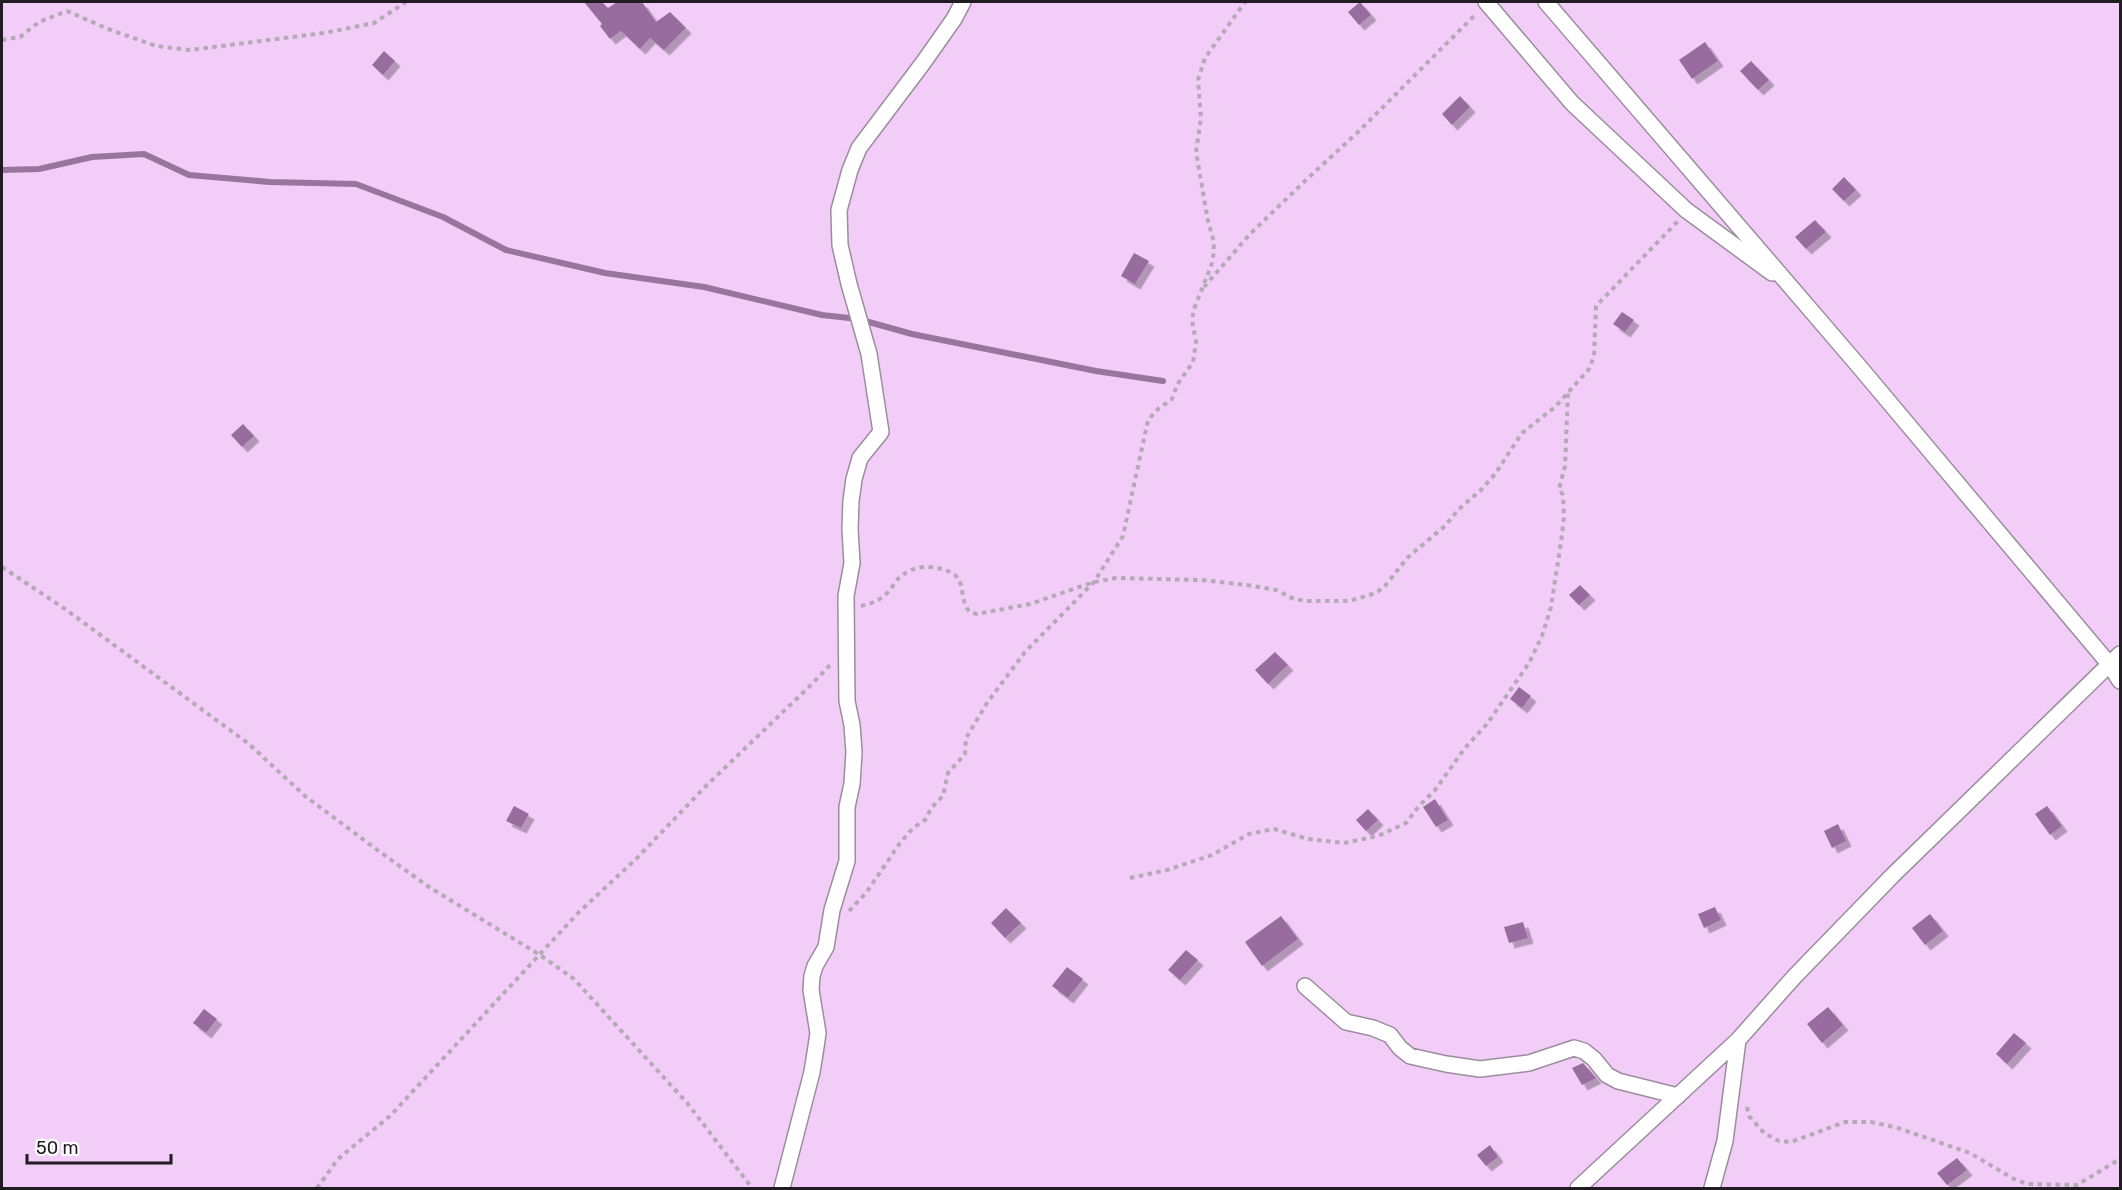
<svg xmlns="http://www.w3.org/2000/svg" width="2122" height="1190" viewBox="0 0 2122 1190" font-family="Rubik,sans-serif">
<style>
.green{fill:#f2cdf7}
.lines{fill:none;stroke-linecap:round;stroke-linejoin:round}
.stream{stroke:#97759c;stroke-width:6}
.building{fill:#996c9f;filter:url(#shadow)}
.minor-casing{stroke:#9b8d9d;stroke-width:18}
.path{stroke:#b4aab5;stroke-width:4;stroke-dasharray:4.5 4.5;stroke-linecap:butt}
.minor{stroke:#fff;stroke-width:15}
</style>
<defs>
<filter id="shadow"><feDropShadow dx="5.5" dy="5.5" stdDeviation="0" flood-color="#0004"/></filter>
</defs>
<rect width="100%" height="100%" fill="#fcf0fe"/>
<path class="green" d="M2 2H2120V1188H2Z"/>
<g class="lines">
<path class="stream" d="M2 170 39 169 92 157 144 154 189 175 270 182 356 184 443 217 506 250 605 273 704 287 822 315 858 319 912 334 1096 371 1163 381"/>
</g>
<path class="building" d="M584 2H602L608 8 617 2H642L656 22 670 12 686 28 664 50 650 38 640 49 621 31 610 39 600 26 602 24Z
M1360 2 1371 15 1359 25 1348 12Z
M1705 42 1718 61 1692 79 1679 60Z
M384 51 395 61 383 75 372 65Z
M1751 61 1769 80 1758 90 1740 71Z
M1460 96 1470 107 1452 125 1442 114Z
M1844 177 1856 190 1844 201 1832 189Z
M1815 220 1826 232 1806 249 1795 237Z
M1134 253 1149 261 1135 284 1121 276Z
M1622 312 1634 320 1625 332 1613 324Z
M243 424 254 436 242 447 231 435Z
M1580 585 1590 595 1579 605 1569 595Z
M1275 652 1288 665 1268 684 1255 670Z
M1519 687 1531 696 1522 708 1510 699Z
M1435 799 1448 820 1436 827 1423 807Z
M514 806 529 814 521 828 506 821Z
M2047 806 2062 826 2050 835 2035 814Z
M1368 809 1378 820 1366 831 1356 820Z
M1838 824 1846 841 1832 848 1824 831Z
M1715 907 1721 920 1704 928 1698 914Z
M1006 908 1021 923 1005 938 991 923Z
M1930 914 1943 931 1925 945 1912 928Z
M1281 916 1298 939 1262 966 1245 942Z
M1523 922 1528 938 1509 943 1504 927Z
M1186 950 1198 960 1180 980 1168 970Z
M1067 967 1083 979 1068 998 1052 986Z
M1828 1007 1843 1025 1822 1043 1807 1024Z
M204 1009 217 1019 206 1033 193 1023Z
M2014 1033 2026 1043 2007 1064 1996 1054Z
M1583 1063 1596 1078 1582 1085 1572 1068Z
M1490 1145 1498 1157 1486 1166 1477 1155Z
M1957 1158 1967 1170 1947 1185 1937 1173Z"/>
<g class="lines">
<g class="minor-casing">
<path id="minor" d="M1486 2 1572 103 1686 210 1772 273
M1546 2 1857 364 2110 665 2120 681
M1305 986 1346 1022 1373 1028 1390 1035 1400 1048 1410 1056 1446 1064 1480 1069 1529 1063 1574 1048 1584 1051 1594 1059 1607 1075 1618 1081 1678 1096
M782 1188 812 1072 816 1047 818 1033 811 990 812 976 815 966 826 947 832 910 847 861V807L852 784 854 752 852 725 847 701 846 596 852 563 850 529 851 501 854 479 860 458 881 432 869 354 849 284 840 245 839 210 850 170 859 148 923 63 954 19 963 2
M1578 1188 1738 1040 1795 976 1893 875 2120 654
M1712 1188 1725 1141 1738 1040"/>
</g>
<path class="path" d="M2 40 20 37 39 22 67 11 108 29 156 46 190 50 324 33 374 23 406 2
M1204 287 1250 234 1308 178 1357 133 1476 14
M2 567 65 609 249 744 305 796 376 849 429 887 540 955 574 979 688 1104 752 1188
M861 606C870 604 879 601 886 594 891 590 894 583 898 579 909 568 923 565 937 568 943 569 950 571 955 575 966 585 959 601 970 612L977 614 1030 604 1094 582 1116 578 1201 580 1247 585 1276 590 1294 599 1307 601H1349L1376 593 1385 586 1407 558 1445 526 1459 509 1481 490 1495 474 1522 433 1555 407 1589 369 1594 356 1596 306 1678 221
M1130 878 1167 870 1212 855 1249 834 1274 829 1308 839 1344 843 1378 836 1406 823 1419 806 1435 790 1465 748 1487 724 1529 663 1542 636 1551 607 1561 542 1564 517 1563 495 1559 489 1565 466 1568 393
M849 911 866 893 900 843 913 828 925 820 932 807 943 796 948 773 965 754 966 738 987 703 1025 652 1094 582 1123 536 1148 420 1158 409 1172 399 1177 385 1193 362 1196 342 1192 320 1194 309 1213 261 1214 242 1208 221 1196 152 1201 118 1198 80 1205 58 1245 2
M1747 1107 1749 1116 1764 1133 1779 1141 1791 1142 1845 1122H1871L1898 1128 1970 1153 2012 1178 2027 1184 2077 1185 2120 1159
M317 1188 338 1159 390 1116 578 913 635 860 707 785 813 683 830 665"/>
<use href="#minor" class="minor"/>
</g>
<rect width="2122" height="1190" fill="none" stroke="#211b22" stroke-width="6"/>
<path d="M27 1154v9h144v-9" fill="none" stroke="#211b22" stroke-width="3"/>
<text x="36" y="1154" font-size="18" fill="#211b22" stroke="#ffffff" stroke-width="4.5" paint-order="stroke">50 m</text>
</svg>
